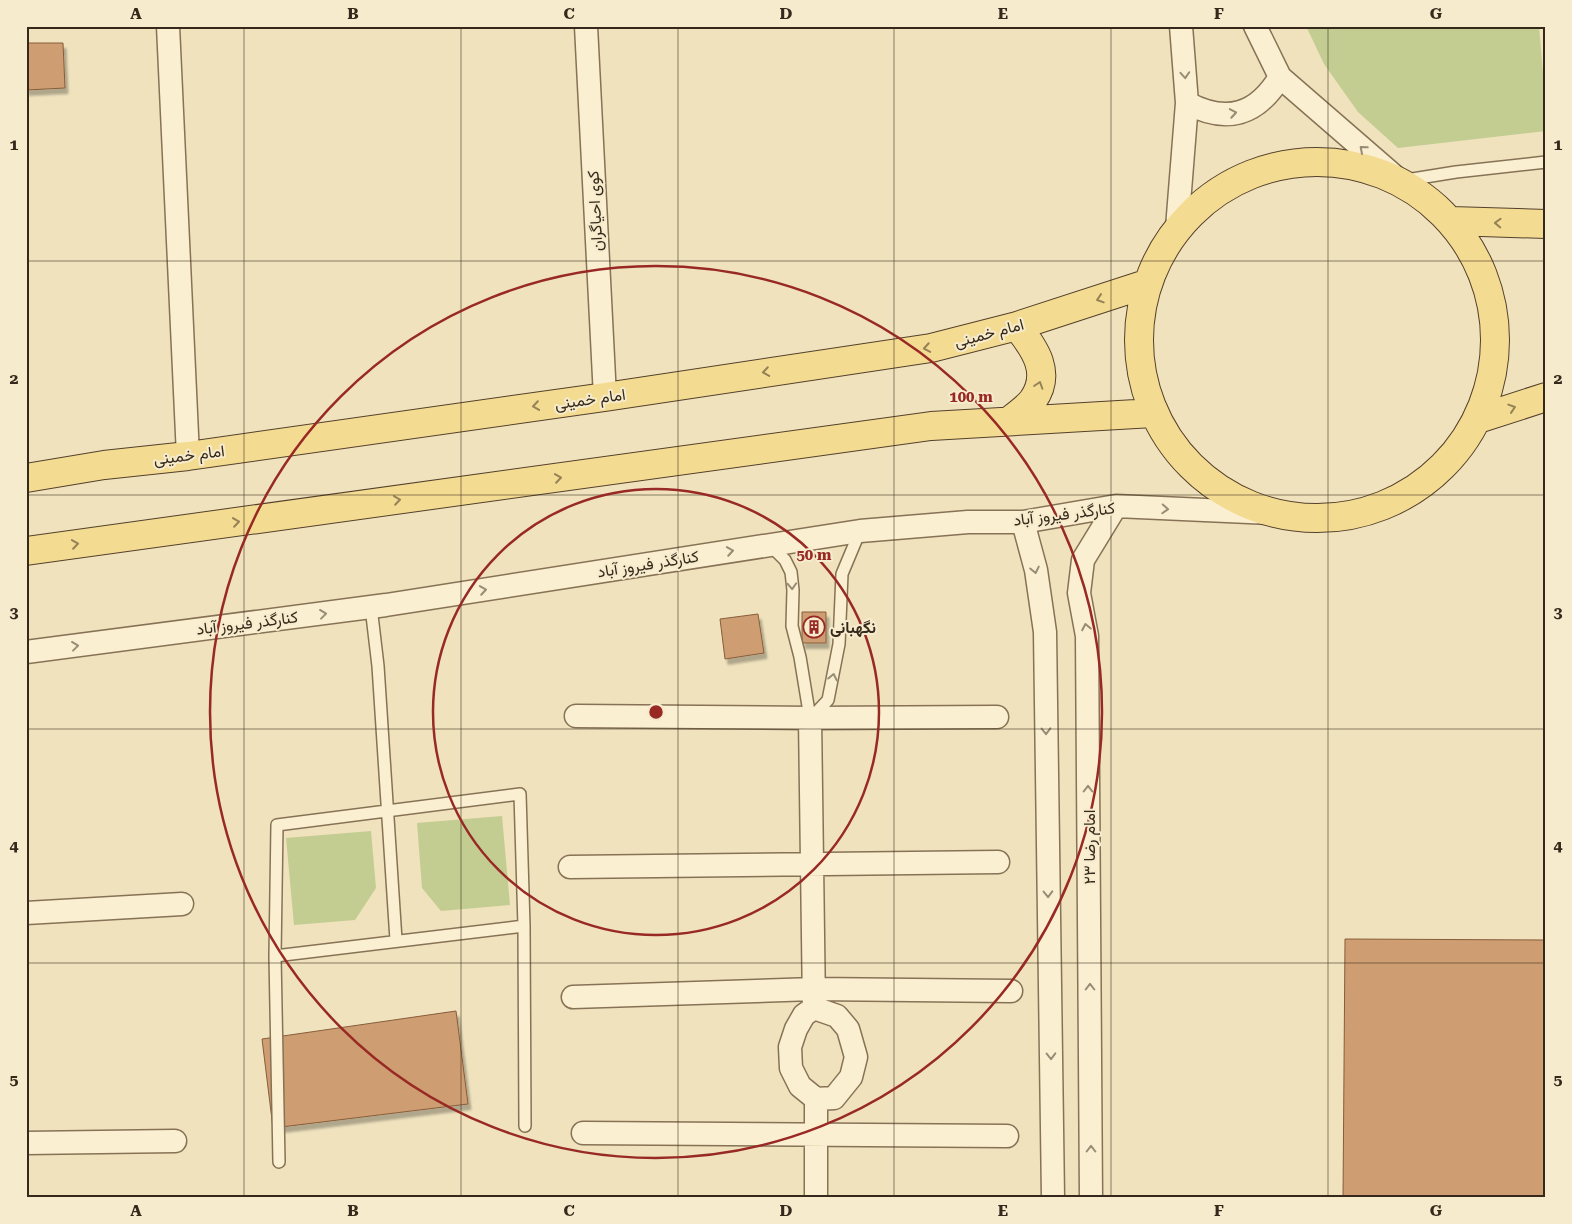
<svg xmlns="http://www.w3.org/2000/svg" width="1572" height="1224" viewBox="0 0 1572 1224" font-family="'Roboto Serif',Vazirmatn,serif">
<style>
.green{fill:#c3cd91}
.building{fill:#ce9d71;stroke:#875d3b;filter:url(#shadow)}
.lines{fill:none;stroke-linecap:round;stroke-linejoin:round}
.lane-casing{stroke:#877256;stroke-width:14}
.street-casing{stroke:#877256;stroke-width:25}
.primary-casing{stroke:#54402b;stroke-width:30}
.lane{stroke:#faefd0;stroke-width:11}
.street{stroke:#faefd0;stroke-width:22}
.primary{stroke:#f4db92;stroke-width:28}
.oneway{stroke:#988c76}
.oneway2{stroke:#958256}
.grid{fill:none;stroke:#36291b;stroke-width:1;stroke-opacity:0.55}
.ring{fill:none;stroke:#982924;stroke-width:2.5}
.labels{text-anchor:middle;dominant-baseline:central;stroke-width:4;stroke-linejoin:round;paint-order:stroke}
.street-label{font-size:16px;fill:#36291b;stroke:#f6eccd}
.poi-label{font-size:16px;font-weight:bold;fill:#36291b;stroke:#f6eccd;text-anchor:start}
.centre{fill:#982924;stroke:#f6eccd;stroke-width:2.5}
.ring-label{font-size:15px;text-anchor:middle;font-weight:bold;fill:#982924;stroke:#f6eccd;stroke-width:4;stroke-linejoin:round;paint-order:stroke}
.neatline{fill:none;stroke:#36291b;stroke-width:2}
.grid-label{font-size:16px;text-anchor:middle;font-weight:bold;fill:#36291b}
</style>
<defs>
<filter id="shadow"><feDropShadow dx="3" dy="5.5" stdDeviation="1" flood-color="#0004"/></filter>
</defs>
<rect width="100%" height="100%" fill="#efe2bd"/>
<path class="green" d="M1306 26H1539L1546 108V131L1398 148 1358 112 1324 64Z
M502 816 510 905 441 911 422 888 417 823Z
M371 831 376 888 355 920 294 925 286 838Z"/>
<path class="building" d="M26 43H63L65 88 26 90Z
M802 612H826V643H802Z
M758 614 764 653 725 659 720 619Z
M1345 939 1546 940V1198H1343Z
M456 1011 468 1104 273 1128 262 1039Z"/>
<g class="lines">
<g class="lane-casing">
<path id="lane" d="M1400 181 1456 172 1546 162
M770 545 785 560 791 572 793 590 792 626 800 657 810 718
M371 607 378 666 396 940
M812 717 828 700 839 644 842 574 860 531
M520 794 524 926 275 956 277 825Z
M524 926 525 1126
M275 956 279 1162"/>
</g>
<g class="street-casing">
<path id="street" d="M168 26 188 456
M586 26 605 397
M1255 26 1280 77 1400 181
M1187 103C1227 124 1257 115 1280 77
M1177 228 1187 103 1181 26
M1023 522 1036 570 1045 632 1053 1198
M26 652 386 605 860 531 968 522H1023L1116 506 1271 513
M576 716 810 718 997 717
M810 718 814 1008
M570 867 998 862
M26 913 182 904
M573 997 814 989 1011 991
M814 1008 837 1016 848 1029 856 1057 851 1077 834 1098 816 1099 800 1086 791 1068 790 1047 796 1029 804 1015Z
M816 1099V1198
M583 1133 1007 1136
M26 1143 175 1141
M1091 1198 1087 636 1079 593 1083 560 1116 506"/>
</g>
<g class="primary-casing">
<path id="primary" d="M1139 340a178 178 0 1 1 356 0a178 178 0 1 1-356 0Z
M1451 221 1546 224
M1478 419 1546 397
M1009 421C1017 415 1027 408 1033 400 1052 373 1035 349 1017 326
M26 478 104 465 188 456 605 397 931 348 1017 326 1146 284
M26 551 931 426 1153 413"/>
</g>
<use href="#lane" class="lane"/>
<use href="#street" class="street"/>
<use href="#primary" class="primary"/>
</g>
<defs><path id="oneway-chevron" d="M-2-3.5L2.5 0L-2 3.5" fill="none" stroke-width="1.6" stroke-linecap="round" stroke-linejoin="round" transform="scale(1.25)"/></defs>
<g class="oneway">
<use href="#oneway-chevron" transform="translate(1185 75) rotate(86)"/>
<use href="#oneway-chevron" transform="translate(1233 113) rotate(-10)"/>
<use href="#oneway-chevron" transform="translate(1363 149) rotate(-139)"/>
<use href="#oneway-chevron" transform="translate(1165 509) rotate(3)"/>
<use href="#oneway-chevron" transform="translate(730 551) rotate(-9)"/>
<use href="#oneway-chevron" transform="translate(1035 570) rotate(78)"/>
<use href="#oneway-chevron" transform="translate(792 586) rotate(87)"/>
<use href="#oneway-chevron" transform="translate(483 590) rotate(-9)"/>
<use href="#oneway-chevron" transform="translate(323 614) rotate(-7)"/>
<use href="#oneway-chevron" transform="translate(1086 627) rotate(-101)"/>
<use href="#oneway-chevron" transform="translate(75 646) rotate(-7)"/>
<use href="#oneway-chevron" transform="translate(833 677) rotate(-78)"/>
<use href="#oneway-chevron" transform="translate(1046 731) rotate(89)"/>
<use href="#oneway-chevron" transform="translate(1088 789) rotate(-90)"/>
<use href="#oneway-chevron" transform="translate(1048 894) rotate(89)"/>
<use href="#oneway-chevron" transform="translate(1090 987) rotate(-90)"/>
<use href="#oneway-chevron" transform="translate(1051 1056) rotate(89)"/>
<use href="#oneway-chevron" transform="translate(1091 1149) rotate(-90)"/>
</g>
<g class="oneway2">
<use href="#oneway-chevron" transform="translate(1498 223) rotate(-178)"/>
<use href="#oneway-chevron" transform="translate(1100 299) rotate(162)"/>
<use href="#oneway-chevron" transform="translate(927 348) rotate(170)"/>
<use href="#oneway-chevron" transform="translate(766 372) rotate(171)"/>
<use href="#oneway-chevron" transform="translate(1039 385) rotate(-72)"/>
<use href="#oneway-chevron" transform="translate(536 406) rotate(172)"/>
<use href="#oneway-chevron" transform="translate(1512 408) rotate(-18)"/>
<use href="#oneway-chevron" transform="translate(558 478) rotate(-8)"/>
<use href="#oneway-chevron" transform="translate(397 500) rotate(-8)"/>
<use href="#oneway-chevron" transform="translate(236 522) rotate(-8)"/>
<use href="#oneway-chevron" transform="translate(75 544) rotate(-8)"/>
</g>
<path class="grid" d="M244 26V1198M461 26V1198M678 26V1198M894 26V1198M1111 26V1198M1328 26V1198M26 261H1546M26 495H1546M26 729H1546M26 963H1546"/>
<g class="ring">
<circle cx="656" cy="712" r="223"/>
<circle cx="656" cy="712" r="446"/>
</g>
<defs>
<g id="building-ring" transform="scale(1.125)"><circle r="9.5" fill="#f6eccd" stroke="#982924" stroke-width="1.5"/><path d="M-4-6H4V6H1V3H-1V6H-4ZM-2.5-4.3h1.7v1.8h-1.7ZM.8-4.3h1.7v1.8H.8ZM-2.5-1h1.7V.8h-1.7ZM.8-1h1.7V.8H.8Z" fill="#982924"/></g>
</defs>
<g fill-rule="evenodd">
<use href="#building-ring" x="814" y="627"/>
</g>
<g class="labels">
<g class="street-label">
<text transform="translate(595 211) rotate(-93)">کوی احیاگران</text>
<text transform="translate(989 333) rotate(-15)">امام خمینی</text>
<text transform="translate(590 399) rotate(-8)">امام خمینی</text>
<text transform="translate(189 455) rotate(-7)">امام خمینی</text>
<text transform="translate(1064 514) rotate(-7)">کنارگذر فیروز آباد</text>
<text transform="translate(648 564) rotate(-9)">کنارگذر فیروز آباد</text>
<text transform="translate(247 623) rotate(-7)">کنارگذر فیروز آباد</text>
<text transform="translate(1089 847) rotate(-90)">امام رضا ۲۳</text>
</g>
<g class="poi-label">
<text x="830" y="627">نگهبانی</text>
</g>
</g>
<circle cx="656" cy="712" r="8" class="centre"/>
<g class="ring-label">
<text x="971" y="402">100 m</text>
<text x="814" y="560">50 m</text>
</g>
<rect width="1572" height="1224" fill="none" stroke="#f6eccd" stroke-width="55"/>
<rect x="28" y="28" width="1516" height="1168" class="neatline"/>
<g class="grid-label">
<text x="136" y="19">A</text>
<text x="353" y="19">B</text>
<text x="569" y="19">C</text>
<text x="786" y="19">D</text>
<text x="1003" y="19">E</text>
<text x="1219" y="19">F</text>
<text x="1436" y="19">G</text>
<text x="14" y="150">1</text>
<text x="1558" y="150">1</text>
<text x="14" y="384">2</text>
<text x="1558" y="384">2</text>
<text x="14" y="618">3</text>
<text x="1558" y="618">3</text>
<text x="14" y="851">4</text>
<text x="1558" y="851">4</text>
<text x="14" y="1085">5</text>
<text x="1558" y="1085">5</text>
<text x="136" y="1216">A</text>
<text x="353" y="1216">B</text>
<text x="569" y="1216">C</text>
<text x="786" y="1216">D</text>
<text x="1003" y="1216">E</text>
<text x="1219" y="1216">F</text>
<text x="1436" y="1216">G</text>
</g>
</svg>
